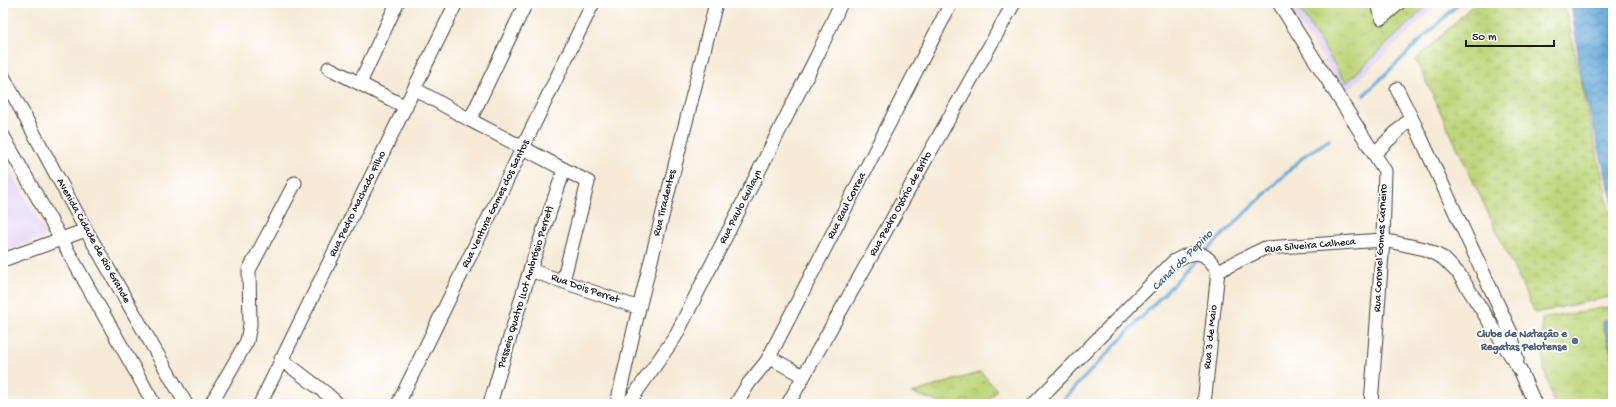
<svg xmlns="http://www.w3.org/2000/svg" width="1616" height="407" viewBox="0 0 1616 407" font-family="'Gochi Hand',sans-serif">
<style>
.built{fill:#e1d4f4}
.grass{fill:url(#grass-tufts);stroke:#6d794c}
.wetland{fill:url(#wetland-marsh);stroke:#6d794c}
.park{fill:url(#park-crowns);stroke:#6d794c}
.water{fill:url(#water-waves);stroke:#3e6179}
.lines{fill:none;stroke-linecap:round;stroke-linejoin:round}
.stream{stroke:#60a6d6;stroke-width:3.5}
.minor-casing{stroke:#3d3b38;stroke-width:15}
.minor{stroke:#fff;stroke-width:13}
.service-dot{fill:#5c6f8a;stroke:#fff;stroke-width:1.5}
.labels{text-anchor:middle;dominant-baseline:central;stroke-width:3.5;stroke-linejoin:round;paint-order:stroke}
.street-label{font-size:11px;fill:#1c1c1c;stroke:#fff}
.service-label{font-size:11px;font-weight:bold;fill:#4e5e75;stroke:#fff;text-anchor:end}
.water-label{font-size:12px;font-style:italic;fill:#3e6179;stroke:#fff}
</style>
<defs>
<pattern id="grass-tufts" width="24" height="20" patternUnits="userSpaceOnUse"><rect width="24" height="20" fill="#bed67b"/><path d="M3 7l-1-3M5 7V3M7 7l1-3M15 17l-1-3M17 17v-4M19 17l1-3" fill="none" stroke="#a3b76a"/></pattern>
<pattern id="wetland-marsh" width="20" height="14" patternUnits="userSpaceOnUse"><rect width="20" height="14" fill="#bed67b"/><path d="M1 5h8M5 5V1M11 12h8M15 12V8" fill="none" stroke="#a3b76a"/></pattern>
<pattern id="park-crowns" width="20" height="18" patternUnits="userSpaceOnUse"><rect width="20" height="18" fill="#bed67b"/><path d="M2 6a3 3 0 1 1 6 0M12 15a3 3 0 1 1 6 0" fill="none" stroke="#a3b76a"/></pattern>
<pattern id="water-waves" width="16" height="10" patternUnits="userSpaceOnUse"><rect width="16" height="10" fill="#60a6d6"/><path d="M0 5q4-4 8 0t8 0" fill="none" stroke="#4e86ad"/></pattern>
</defs>
<rect width="100%" height="100%" fill="#fff"/>
<filter id="ink" filterUnits="userSpaceOnUse"><feTurbulence type="fractalNoise" baseFrequency=".025" numOctaves="2"/><feDisplacementMap in="SourceGraphic" scale="8" xChannelSelector="R" yChannelSelector="G"/><feConvolveMatrix kernelMatrix="1 2 1 2 8 2 1 2 1" color-interpolation-filters="sRGB"/></filter>
<filter id="wash" filterUnits="userSpaceOnUse"><feTurbulence type="fractalNoise" baseFrequency=".012" numOctaves="4" result="noise"/><feDisplacementMap in="SourceGraphic" scale="16" xChannelSelector="R" yChannelSelector="G"/><feGaussianBlur stdDeviation="0.9" result="paint"/><feColorMatrix in="noise" values="0 0 0 0 0 0 0 0 0 0 0 0 0 0 0 0 0 1.4 0 .05"/><feComposite in="paint" operator="in"/></filter>
<g filter="url(#wash)">
<rect width="100%" height="100%" fill="#f6ead6"/>
<path class="built" d="M1285 3H1439L1346 92Z
M3 157 47 236 3 252Z"/>
<path class="grass" d="M1296 3H1430L1346 83Z"/>
<path class="wetland" d="M1475 3H1564L1613 227V296L1535 313 1416 60Z"/>
<path class="park" d="M1613 306V319L1602 321 1613 360V404H1554L1544 369 1542 319Z
M981 372 997 390 984 404H944L912 393Z"/>
<path class="water" d="M1571 3H1613V205L1581 77Z
M1613 319V360L1602 321Z"/>
<g class="lines">
<path class="stream" d="M1364 95 1459 3
M1204 253 1304 156 1329 140
M1059 404 1199 257"/>
</g>
</g>
<g filter="url(#ink)">
<g class="lines">
<g class="minor-casing">
<path id="minor" d="M1279 3 1385 171 1383 240 1371 404
M1378 3 1382 18 1399 3
M329 68 406 107
M3 76 86 230 186 404
M360 83 397 3
M415 89 470 120 588 182 563 281
M1397 89 1415 125 1511 333 1517 360
M470 120 526 3
M3 136 154 404
M1374 154 1411 118
M3 260 86 230
M530 270 639 308
M1218 271 1265 248 1383 240 1425 249 1443 258 1459 274 1520 370 1535 404
M769 357 803 376
M281 359 327 394 338 404
M211 404 247 341 250 325 249 270 295 183
M260 404 456 3
M398 404 593 3
M490 404 530 270 564 170
M617 404 639 308 716 3
M628 404 675 337 818 54 841 3
M736 404 749 383 767 361 951 3
M788 404 1014 3
M1034 404 1173 262C1194 249 1204 249 1218 271
M1204 404 1218 271"/>
</g>
<use href="#minor" class="minor"/>
</g>
</g>
<circle class="service-dot" cx="1575" cy="341" r="4"/>
<g class="labels">
<g class="street-label">
<text transform="translate(665 203) rotate(-76)">Rua Tiradentes</text>
<text transform="translate(358 204) rotate(-64)">Rua Pedro Machado Filho</text>
<text transform="translate(496 204) rotate(-64)">Rua Ventura Gomes dos Santos</text>
<text transform="translate(901 204) rotate(-61)">Rua Pedro Osório de Brito</text>
<text transform="translate(847 206) rotate(-63)">Rua Raul Correa</text>
<text transform="translate(741 207) rotate(-63)">Rua Paulo Guilayn</text>
<text transform="translate(93 241) rotate(61)">Avenida Cidade de Rio Grande</text>
<text transform="translate(1310 246) rotate(-5)">Rua Silveira Calheca</text>
<text transform="translate(1381 248) rotate(-87)">Rua Coronel Gomes Carneiro</text>
<text transform="translate(526 287) rotate(-73)">Passeio Quatro (Lot Ambrósio Perret)</text>
<text transform="translate(585 289) rotate(19)">Rua Dois Perret</text>
<text transform="translate(1211 337) rotate(-84)">Rua 3 de Maio</text>
</g>
<g class="service-label">
<text x="1567" y="335">Clube de Natação e<tspan x="1567" dy="13">Regatas Pelotense</tspan></text>
</g>
<g class="water-label">
<text transform="translate(1183 261) rotate(-45)">Canal do Pepino</text>
</g>
</g>
<rect width="1616" height="407" fill="none" stroke="#fff" stroke-width="16"/>
<path d="M1466 40v6h88v-6" fill="none" stroke="#1c1c1c" stroke-width="2"/>
<text x="1472" y="40" font-size="12" fill="#1c1c1c" stroke="#ffffff" stroke-width="3" paint-order="stroke">50 m</text>
</svg>
